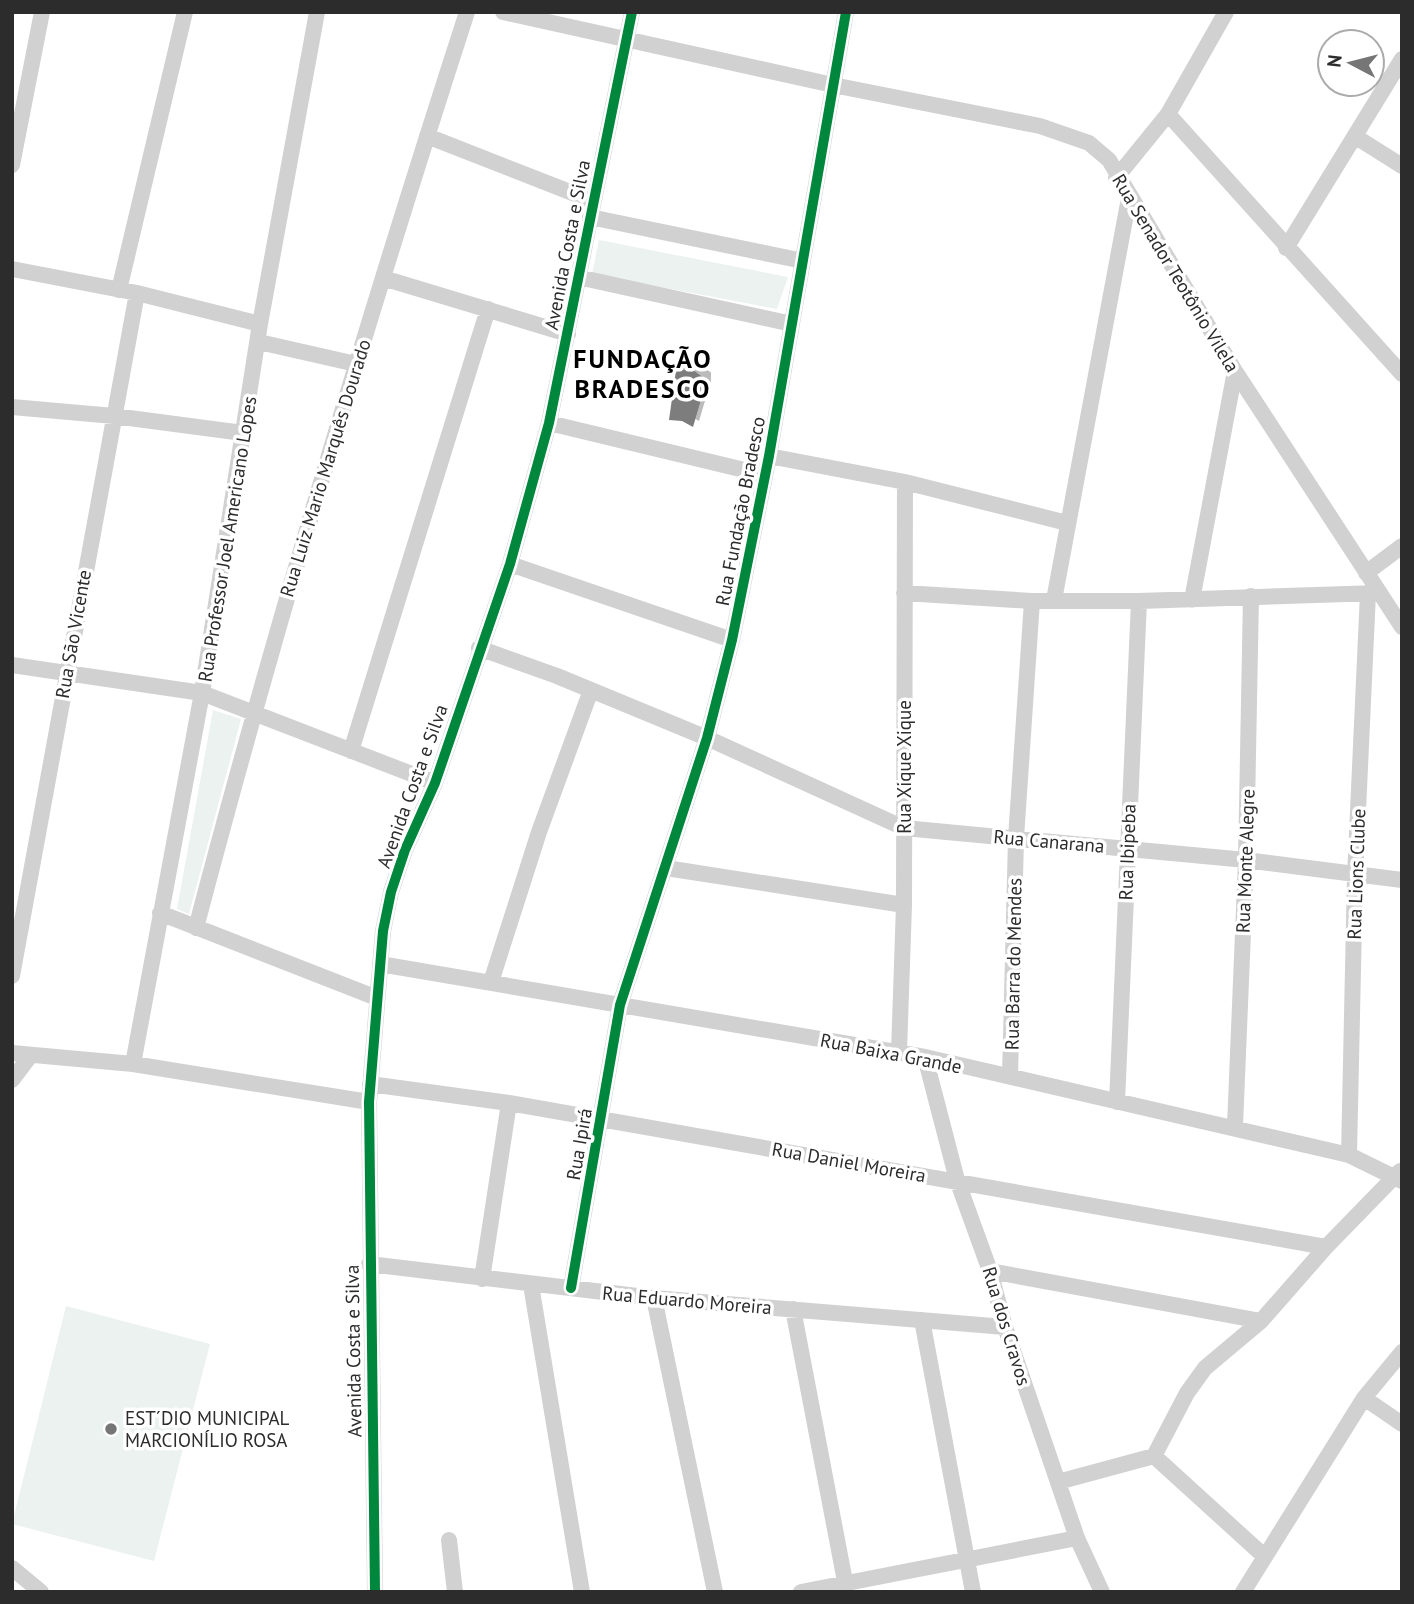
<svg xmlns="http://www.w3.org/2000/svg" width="1414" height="1604" viewBox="0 0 1414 1604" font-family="'PT Sans',sans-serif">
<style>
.green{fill:#ebf2ef}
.building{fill:#7d7d7d;filter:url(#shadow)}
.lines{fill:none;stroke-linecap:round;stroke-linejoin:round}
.minor{stroke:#d1d1d1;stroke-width:16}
.cycleway-casing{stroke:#fff;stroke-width:15}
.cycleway{stroke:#00873e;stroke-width:10}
.poi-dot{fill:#767676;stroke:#fff;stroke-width:2.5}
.labels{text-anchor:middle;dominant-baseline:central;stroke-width:7;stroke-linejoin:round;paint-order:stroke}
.street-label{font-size:19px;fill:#2c2c2c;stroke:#fff}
.poi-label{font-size:19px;fill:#2c2c2c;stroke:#fff;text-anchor:start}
.district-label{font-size:26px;font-weight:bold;letter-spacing:2px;fill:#000;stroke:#fff}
</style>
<defs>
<filter id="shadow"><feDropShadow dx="6" dy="-6" stdDeviation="0" flood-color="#0004"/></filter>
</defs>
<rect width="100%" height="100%" fill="#fff"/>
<path class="green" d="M599 240 788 277 777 309 592 274Z
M213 710 241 719 189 914 177 909Z
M66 1306 210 1344 154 1561 12 1524Z"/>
<path class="building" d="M676 370H693L707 380 693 427 682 421 669 420Z"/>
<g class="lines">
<path class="minor" d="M503 12 833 85 1040 126 1089 143 1109 160 1235 371 1402 627
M1168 114 1402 374
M427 136 593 201
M1356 137 1402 166
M12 165 42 12
M1116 178 1168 114 1226 12
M590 217 803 261
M1286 248 1402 59
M12 269 137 293 260 324
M578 277 792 324
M383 278 568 334
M119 290 185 12
M259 342 356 364
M12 407 114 416 243 433
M549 423 765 475
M769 456 905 482 1067 523
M510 564 732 640
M1366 573 1402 546
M904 593 1032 601H1139L1377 593
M1054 600 1129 198
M1192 600 1235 371
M479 648 557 676 707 738 904 828 1246 860 1402 880
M12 665 202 693 435 783
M351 751 488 309
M666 868 904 905
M160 913 377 998
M196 928C277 620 369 315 467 12
M380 964 925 1057 1349 1155 1402 1181
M12 976 137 293
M491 982 539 832 591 690
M899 1052 904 905 905 482
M12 1053 133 1064 369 1102
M925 1057 957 1180 990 1271 1005 1327 1077 1538 1102 1592
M133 1064 202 693 260 324 317 12
M1010 1077 1016 838 1032 601
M12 1080 31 1055
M370 1084 509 1103 1326 1247
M1117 1102 1139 601
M1235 1126 1246 860 1251 596
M1349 1155 1355 876 1368 593
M369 1264 654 1298 1005 1327
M990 1271 1261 1321
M482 1279 509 1103
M531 1285 582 1592
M571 1288 620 1005 707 738 732 640 769 456 846 12
M654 1298 715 1592
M793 1309 847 1592
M922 1320 973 1592
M1364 1398 1402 1424
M1154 1456 1264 1556
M1058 1482 1154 1456 1187 1393 1205 1368 1261 1321 1326 1247 1400 1171
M449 1540 455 1592
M12 1568 41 1592
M375 1592 369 1102 383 931 391 892 405 850 435 783 510 564 549 423 632 12
M801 1592 1077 1538
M1243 1592 1364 1398 1402 1352"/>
<g class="cycleway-casing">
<path id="cycleway" d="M571 1288 620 1005 707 738 732 640 769 456 846 12
M375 1592 369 1102 383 931 391 892 405 850 435 783 510 564 549 423 632 12"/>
</g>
<use href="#cycleway" class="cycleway"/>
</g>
<circle class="poi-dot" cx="111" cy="1429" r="7"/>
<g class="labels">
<g class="street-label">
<text transform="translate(567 245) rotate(-79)">Avenida Costa e Silva</text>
<text transform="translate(1176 273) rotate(59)">Rua Senador Teotônio Vilela</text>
<text transform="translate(325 468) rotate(-73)">Rua Luiz Mario Marquês Dourado</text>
<text transform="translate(740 511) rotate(-79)">Rua Fundação Bradesco</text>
<text transform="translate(227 539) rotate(-81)">Rua Professor Joel Americano Lopes</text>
<text transform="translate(73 634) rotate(-80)">Rua São Vicente</text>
<text transform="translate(904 767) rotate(-90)">Rua Xique Xique</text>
<text transform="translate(412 786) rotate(-70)">Avenida Costa e Silva</text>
<text transform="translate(1049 841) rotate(5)">Rua Canarana</text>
<text transform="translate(1127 852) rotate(-88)">Rua Ibipeba</text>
<text transform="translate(1245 861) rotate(-88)">Rua Monte Alegre</text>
<text transform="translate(1356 874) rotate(-88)">Rua Lions Clube</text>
<text transform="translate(1013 964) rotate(-89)">Rua Barra do Mendes</text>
<text transform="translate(891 1053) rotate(11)">Rua Baixa Grande</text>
<text transform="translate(579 1144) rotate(-80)">Rua Ipirá</text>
<text transform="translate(849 1162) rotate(10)">Rua Daniel Moreira</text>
<text transform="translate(687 1300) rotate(5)">Rua Eduardo Moreira</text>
<text transform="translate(1007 1326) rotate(73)">Rua dos Cravos</text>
<text transform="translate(353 1351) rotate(-91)">Avenida Costa e Silva</text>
</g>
<g class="poi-label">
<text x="125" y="1418">EST´DIO MUNICIPAL<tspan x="125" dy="22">MARCIONÍLIO ROSA</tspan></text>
</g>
<g class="district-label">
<text x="643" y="358">FUNDAÇÃO<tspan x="643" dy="30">BRADESCO</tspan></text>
</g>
</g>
<rect width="1414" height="1604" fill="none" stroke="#2c2c2c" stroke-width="28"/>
<g transform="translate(1351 63) rotate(277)"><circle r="33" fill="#ffffff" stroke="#ababab" stroke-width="2"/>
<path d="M0-5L12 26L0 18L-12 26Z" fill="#767676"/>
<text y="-10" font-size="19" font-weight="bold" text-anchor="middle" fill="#2c2c2c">N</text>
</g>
</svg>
